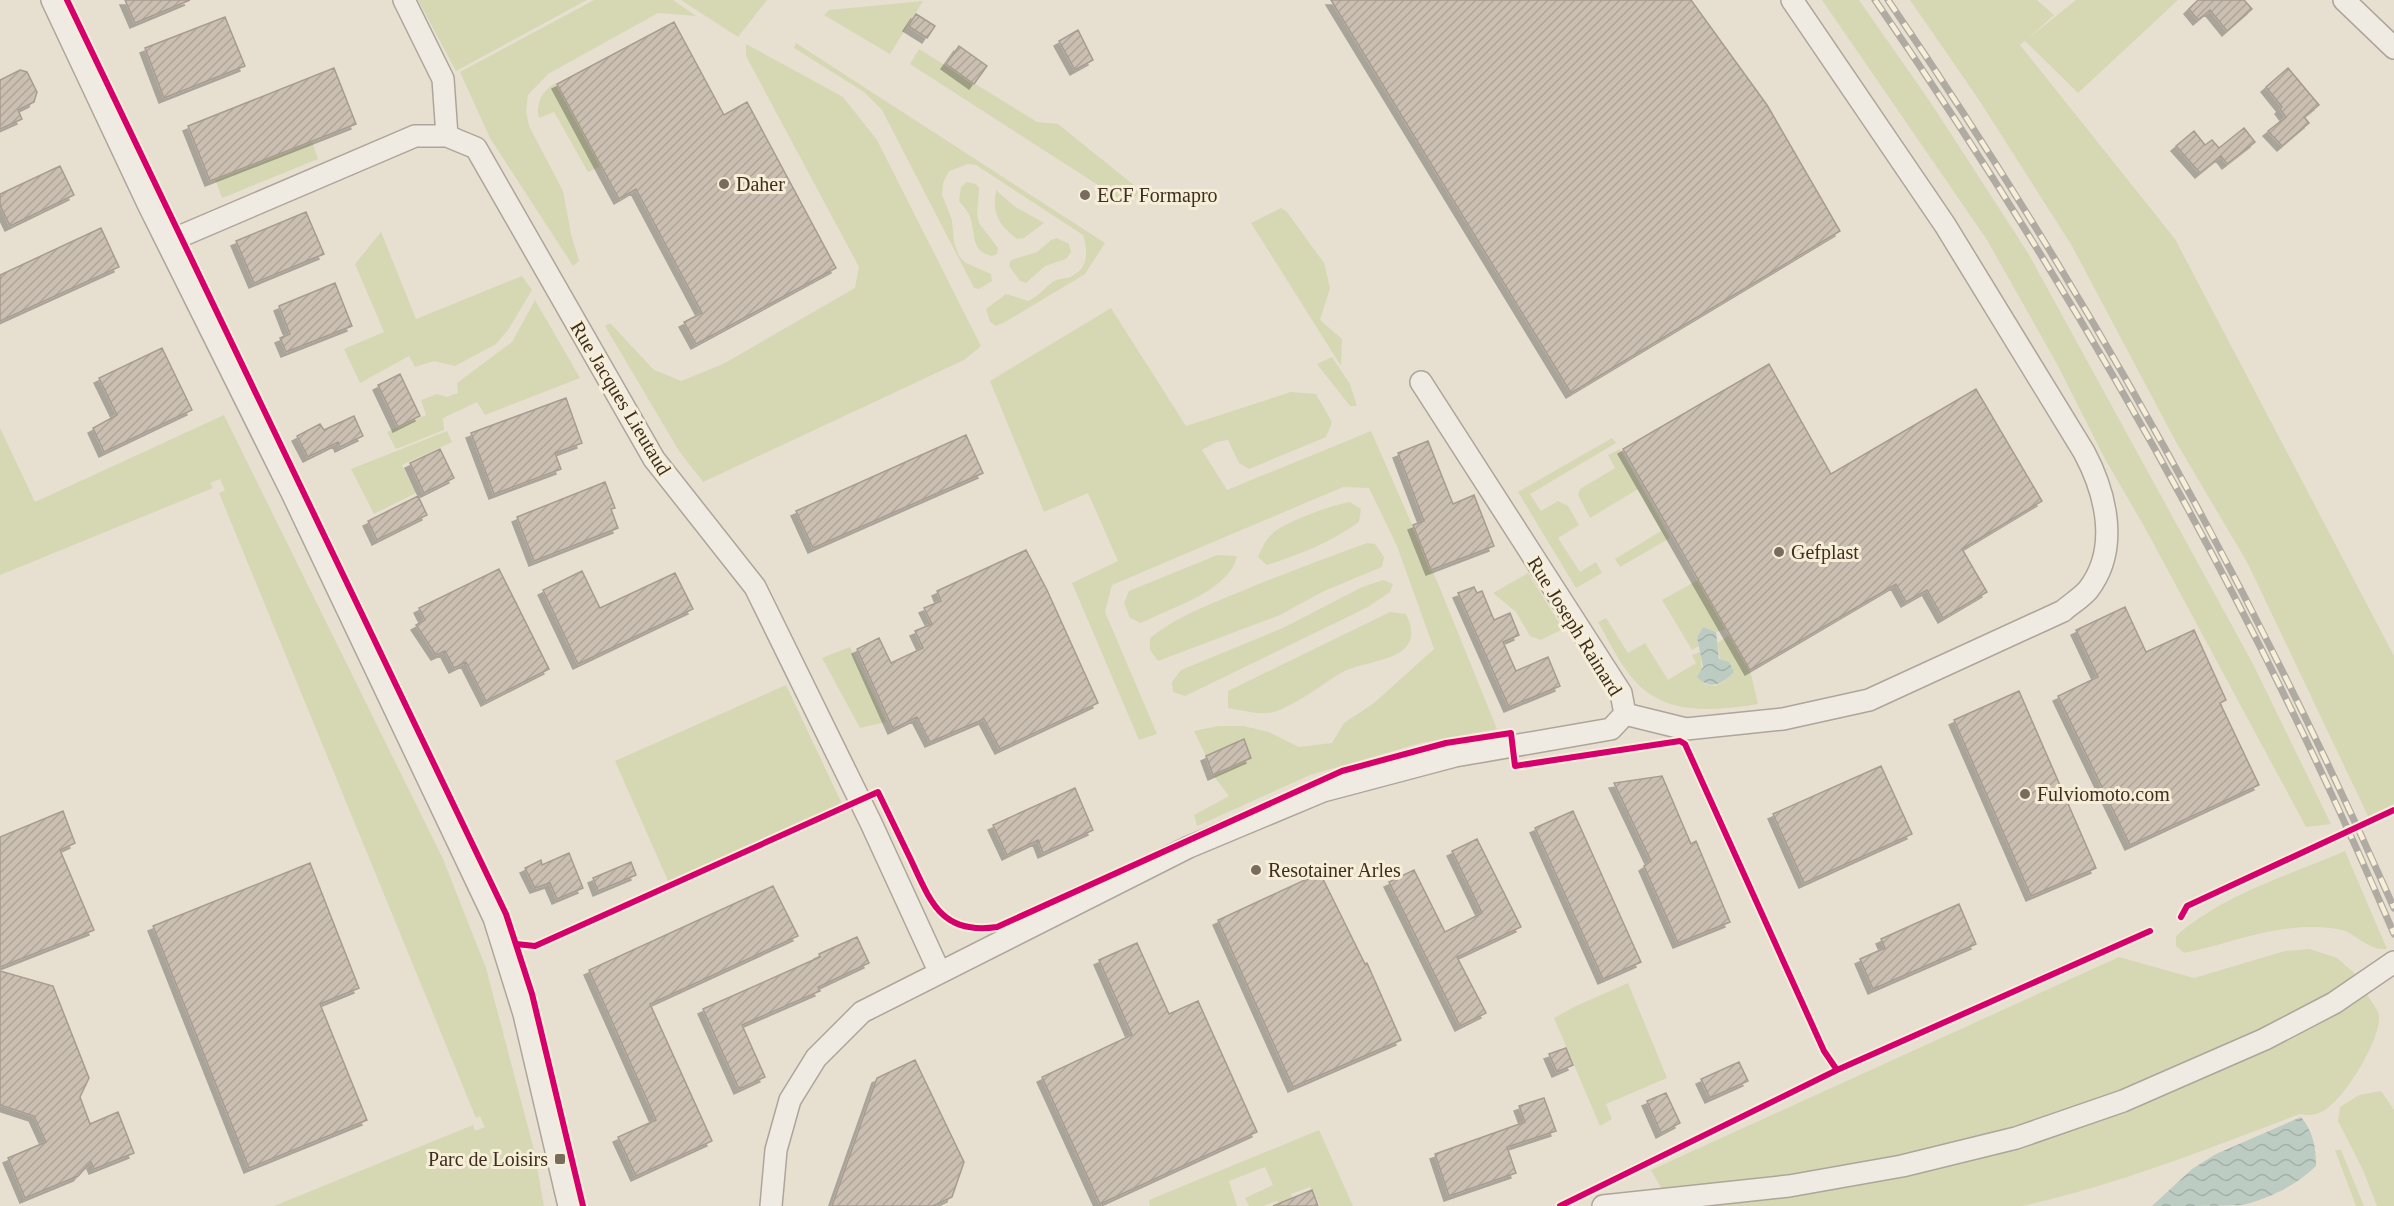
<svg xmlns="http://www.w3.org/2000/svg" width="2394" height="1206" viewBox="0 0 2394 1206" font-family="'Times New Roman',serif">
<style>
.grass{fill:#d6d7b3}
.water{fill:url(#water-waves)}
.building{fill:url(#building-hatch);stroke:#a89c90;stroke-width:1.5;filter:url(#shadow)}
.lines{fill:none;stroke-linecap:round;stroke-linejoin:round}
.minor-casing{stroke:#ada599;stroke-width:24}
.minor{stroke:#efebe3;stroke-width:21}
.rail-casing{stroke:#afaaa2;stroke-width:7}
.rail{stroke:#f7eed8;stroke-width:4.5;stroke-dasharray:14;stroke-linecap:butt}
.cycleway-casing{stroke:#f7eed8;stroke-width:10}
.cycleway{stroke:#d6006c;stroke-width:6}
.poi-dot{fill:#786c5e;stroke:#f7eed8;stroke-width:2}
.labels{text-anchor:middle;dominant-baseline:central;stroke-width:6;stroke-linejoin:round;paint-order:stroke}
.poi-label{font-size:20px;fill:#3d2e20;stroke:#f7eed8;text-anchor:start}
.street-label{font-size:20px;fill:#3d2e20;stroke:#f7eed8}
</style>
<defs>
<pattern id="water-waves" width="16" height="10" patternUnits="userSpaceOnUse" patternTransform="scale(1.5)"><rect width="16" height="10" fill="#bcccc2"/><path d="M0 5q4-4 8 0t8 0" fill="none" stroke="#a2b0a6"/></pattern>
<pattern id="building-hatch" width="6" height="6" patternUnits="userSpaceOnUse" patternTransform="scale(1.5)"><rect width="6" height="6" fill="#cbbfb2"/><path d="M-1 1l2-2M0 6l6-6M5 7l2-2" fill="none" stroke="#afa499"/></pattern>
<filter id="shadow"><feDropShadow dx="-5" dy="5" stdDeviation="0" flood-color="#0004"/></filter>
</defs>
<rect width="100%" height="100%" fill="#e7e0d1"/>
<path class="grass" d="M418 0H587L456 71Z
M594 0H673L696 16 658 13 548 74 528 95 526 111 529 126 563 191 571 234 579 261 573 266 490 138 460 72Z
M681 0H767L738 37Z
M1822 0H1859L1931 103 2028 253 2252 662 2331 824 2306 827 2144 526 2105 459 2057 364 1987 240Z
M1910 0H2037L2054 15 2025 41 2076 0H2178L2078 93 2025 41 2020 45 2175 239 2394 656V804L2368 816 2247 562 2176 442 2072 246 1979 100Z
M923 1 890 54 824 15 829 10Z
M796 43 1105 243 1085 274 1005 322 996 326 990 322 986 309 1006 294 1028 301C1039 296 1045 287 1054 281 1060 278 1067 279 1072 276 1089 268 1088 250 1083 235L976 165 968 164 949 171 943 183 942 195 952 220 954 242 959 256 966 263 991 274 992 281 979 289 974 288 882 110 864 92 794 48Z
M746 44 843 97 877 140 981 346 964 360 703 482 679 451 605 326 610 323 654 370 681 381 723 364 855 288 859 267 746 56Z
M919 49 1037 122 1058 124 1140 190 1129 205 910 64Z
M556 83 601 166 588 172 554 112 539 118C535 104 543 89 556 83Z
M312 141 318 159 222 198 215 179Z
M967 182 976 184 979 188 977 214 979 223 998 248 997 254 992 256C970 251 976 234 970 217 968 211 963 206 959 201L961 187Z
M996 190 1014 206 1044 223 1024 238 1017 239C998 224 992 214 996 190Z
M1281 208 1287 212 1324 263 1330 288 1320 320 1342 339 1341 366 1251 223Z
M381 232 416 319 522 276 532 290 508 330 496 344 455 366 434 361 415 367 409 356 360 383 344 349 384 332 355 264Z
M1057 238 1069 244 1071 252 1066 259 1045 266 1026 283 1020 281 1009 266 1011 260 1037 252 1051 240Z
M535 300 580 378 485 415 477 402 443 418 444 430 396 449 387 432 426 415 421 400 437 394 447 397 458 393 457 383 512 342Z
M1111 308 1186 426 1291 392 1316 394 1332 422 1326 437 1249 469 1239 463 1228 440 1216 442 1202 450 1227 490 1371 431 1439 586 1497 729 1421 743 1310 775 1197 826 1194 815 1229 796 1213 775 1251 757 1243 739 1206 756 1194 731 1218 726H1243L1269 732 1299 747 1332 743 1344 723 1374 703 1434 649 1397 546 1369 488 1343 487 1112 585 1105 612 1157 734 1139 740 1072 583 1118 561 1088 493 1044 512 990 381Z
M1332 357 1350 384 1357 406H1350L1317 364Z
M224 415 443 859 486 968 534 1150 544 1206H274L473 1125 475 1131 485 1127 480 1116 476 1118 219 493 225 490 220 479 210 483 213 488 0 575V428L35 502Z
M447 431 452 442 402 465 416 493 374 514 351 469Z
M1612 438 1616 443 1530 494 1541 511 1558 501 1568 506 1579 525 1558 538 1580 572 1596 562 1602 573 1576 588 1518 492Z
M1620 449 1670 538 1620 567 1615 559 1661 531 1638 489 1590 518 1578 495 1580 489 1615 468 1608 455Z
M1350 502 1361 509 1359 522C1329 543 1301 554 1267 565L1258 557C1262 548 1266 539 1274 532 1288 521 1331 505 1350 502Z
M1367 543 1375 544 1384 557 1382 567 1324 591 1280 615 1158 661 1150 650V638C1176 617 1206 606 1237 593 1280 575 1323 559 1367 543Z
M1217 555 1237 556C1230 591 1170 608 1141 623L1130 618 1124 603 1129 591Z
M1528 573 1563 629 1541 640 1530 636 1516 612 1493 593Z
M1383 580 1393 584 1390 592 1368 607 1185 696 1173 692 1172 682 1181 670 1285 627 1360 588Z
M1698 580 1726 629 1716 632 1703 627 1697 637 1699 646 1692 650 1662 600Z
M1390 612 1406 614C1430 663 1366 658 1341 673 1319 686 1298 704 1274 712 1262 716 1241 710 1228 708V691Z
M1606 618 1628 653 1645 643 1668 680 1696 663 1692 655 1700 652 1704 684 1715 686 1725 681 1717 643 1730 635 1750 670 1758 704C1716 711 1666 716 1635 681 1620 665 1609 641 1598 622Z
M850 647 886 722 860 728 822 658Z
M786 685 843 806 669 883 615 761Z
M2345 851 2387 949C2367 951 2356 932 2338 929 2283 920 2236 942 2184 953L2176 946V936C2222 895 2289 875 2345 851Z
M2310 949 2337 958 2360 978C2327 996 2294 1016 2261 1033 2182 1071 2099 1103 2016 1129 1902 1165 1781 1178 1664 1193L1651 1170 2119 957 2194 978 2285 951Z
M1628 983 1667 1078 1606 1104 1612 1119 1600 1126 1554 1018 1576 1006Z
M2365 992C2369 998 2378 1009 2379 1016 2381 1040 2343 1101 2323 1111 2315 1115 2309 1116 2300 1114 2209 1148 2118 1185 2022 1206H1673L2017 1144Z
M2381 1091 2394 1110V1206H2377L2363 1170 2338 1121 2340 1107 2359 1095Z
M1319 1130 1353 1206H1320L1310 1187 1291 1194 1296 1206H1280L1277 1201 1263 1206H1249L1245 1198 1273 1185 1265 1167 1229 1181 1237 1206H1150L1149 1200Z
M2335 1150H2341L2364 1206H2356Z"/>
<path class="water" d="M1703 627 1716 632 1719 659 1729 662 1734 672C1722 684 1711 691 1697 677L1703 667 1697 637Z
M2301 1117C2313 1131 2316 1147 2316 1166 2297 1185 2268 1199 2242 1205 2220 1206 2176 1206 2152 1206L2192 1169 2216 1154Z"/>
<path class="building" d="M125 0H190L135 23Z
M1331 0H1691L1767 105 1840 231 1571 393Z
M2198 0H2244L2252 9 2227 31 2210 10 2198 20 2189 9Z
M916 14 935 26 927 38 908 26Z
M225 17 245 66 164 98 145 48Z
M674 22 724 115 747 102 836 268 696 344 684 322 702 313 636 189 619 199 557 84Z
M1078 30 1093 60 1075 70 1059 41Z
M959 46 987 66 974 84 946 64Z
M334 68 356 124 210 181 188 126Z
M2288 68 2319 105 2304 117 2309 123 2282 146 2268 131 2286 117 2280 109 2282 107 2266 87Z
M20 70 27 72 37 92 34 102 18 110 22 119 0 129V80Z
M2244 128 2255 142 2227 164 2221 156 2200 173 2176 146 2194 131 2205 145 2212 140 2219 148Z
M60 166 74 195 10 226 0 205V194Z
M306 212 324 254 254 283 236 241Z
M101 228 119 267 0 321V275Z
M335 283 352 326 286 352 280 338 290 334 279 306Z
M162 348 192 410 104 452 93 428 117 415 99 378Z
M1769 364 1831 474 1976 389 2042 501 1962 549 1987 592 1943 618 1927 590 1906 602 1896 584 1750 670 1623 449Z
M400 374 420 416 398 427 378 385Z
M566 398 582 443 555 453 561 469 494 494 471 433Z
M354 416 363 436 340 447 338 442 308 457 297 436 320 424 324 430Z
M966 435 983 473 813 548 796 511Z
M1428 441 1453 504 1474 495 1494 546 1431 570 1413 525 1424 521 1398 453Z
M440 449 454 478 424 493 410 463Z
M605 482 615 508 611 509 618 528 534 561 517 517Z
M418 496 427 515 377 540 368 521Z
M1026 550 1047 590 1098 703 1000 749 984 719 930 742 917 717 893 729 857 649 879 638 891 663 923 648 915 631 932 624 924 608 941 601 937 591Z
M499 569 549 669 486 701 466 662 454 668 445 651 436 655 416 625 425 620 419 608Z
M582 571 600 608 675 573 693 609 578 664 543 590Z
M1474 587 1477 593 1482 591 1494 620 1510 613 1519 635 1503 642 1516 671 1548 657 1560 686 1509 707 1458 593Z
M2125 607 2146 652 2194 630 2226 700 2220 703 2259 785 2130 845 2058 696 2098 677 2076 630Z
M2019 691 2096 868 2031 896 1954 720Z
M1244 739 1251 758 1213 775 1206 756Z
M1881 766 1912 834 1804 883 1773 814Z
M1662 776 1691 844 1696 841 1730 922 1678 943 1644 866 1651 861 1614 783Z
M1075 788 1093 830 1043 853 1038 840 1007 855 993 825Z
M63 811 75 843 60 850 94 930 0 967V837Z
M1573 811 1641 962 1603 979 1535 828Z
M1477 839 1521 927 1457 957 1486 1013 1460 1026 1389 882 1414 870 1445 932 1482 913 1452 851Z
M569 853 583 888 557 899 550 883 535 888 525 868 541 860 542 865Z
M631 862 636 875 598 891 593 878Z
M310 863 359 988 320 1004 367 1120 249 1168 153 926Z
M1320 873 1365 964 1367 963 1401 1040 1293 1087 1218 920Z
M773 886 798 936 650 1004 712 1141 636 1176 618 1137 656 1120 589 970Z
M1959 904 1976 944 1873 989 1860 959 1885 948 1881 939Z
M857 937 869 963 818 987 820 991 742 1025 765 1077 739 1089 703 1009 820 957 819 954Z
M1137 943 1169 1014 1198 1001 1257 1132 1100 1204 1042 1077 1132 1035 1099 960Z
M0 971 53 986 89 1078 80 1097 90 1124 118 1112 134 1153 94 1169 91 1162 78 1176 25 1198 8 1158 46 1142 34 1116 0 1105Z
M1566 1048 1573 1065 1557 1072 1549 1054Z
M915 1060 964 1162 952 1197 933 1206H832L877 1078Z
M1739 1062 1748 1081 1710 1098 1701 1079Z
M1666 1093 1680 1123 1661 1133 1647 1101Z
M1544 1098 1556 1131 1507 1147 1516 1173 1449 1196 1435 1154 1525 1122 1519 1106Z
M1312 1190 1318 1206H1273Z"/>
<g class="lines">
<g class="minor-casing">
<path id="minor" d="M52 0 148 204 292 493 494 918 524 1014 569 1206
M404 0 443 79 447 136
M2344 0 2394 48
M167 242 415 136H447L476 148 654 459 755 587 871 823 939 971
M1421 382 1621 693 1625 714
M1625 714 1686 729 1783 719 1869 700 2063 611C2071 604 2081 598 2088 590 2120 549 2106 493 2084 452L1945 225 1792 0
M771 1206 776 1150 790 1100 816 1058 862 1012 1189 847 1323 791 1455 756 1611 729 1625 714
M1603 1206 1789 1186 1902 1166 2016 1138 2123 1101 2265 1039 2334 1003 2394 962"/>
</g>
<use href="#minor" class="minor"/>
<g class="rail-casing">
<path id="rail" d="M1875 0C2077 294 2254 606 2394 934
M1888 0C2084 287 2253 590 2394 908"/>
</g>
<use href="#rail" class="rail"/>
<g class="cycleway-casing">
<path id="cycleway" d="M67 0 506 914 532 994 583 1206
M2181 917 2187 906 2394 810
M516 944 535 946 878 792C889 815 900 837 911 860 931 903 942 935 997 927L1342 771 1446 743 1511 733 1515 766 1680 741 1685 744 1824 1051 1837 1070
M1560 1206 1837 1070 2150 931"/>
</g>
<use href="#cycleway" class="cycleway"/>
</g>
<g class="poi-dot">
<circle cx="724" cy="184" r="6"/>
<circle cx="1085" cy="195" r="6"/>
<circle cx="1779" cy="552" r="6"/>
<circle cx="2025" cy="794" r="6"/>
<circle cx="1256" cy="870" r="6"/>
<rect x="554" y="1153" width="12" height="12" rx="3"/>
</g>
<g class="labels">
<g class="poi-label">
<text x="736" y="184">Daher</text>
<text x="1097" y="195">ECF Formapro</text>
<text x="1791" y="552">Gefplast</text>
<text x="2037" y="794">Fulviomoto.com</text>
<text x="1268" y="870">Resotainer Arles</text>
<text x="548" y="1159" text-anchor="end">Parc de Loisirs</text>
</g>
<g class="street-label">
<text transform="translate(621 398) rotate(59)">Rue Jacques Lieutaud</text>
<text transform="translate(1575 626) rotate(58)">Rue Joseph Rainard</text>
</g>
</g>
</svg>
